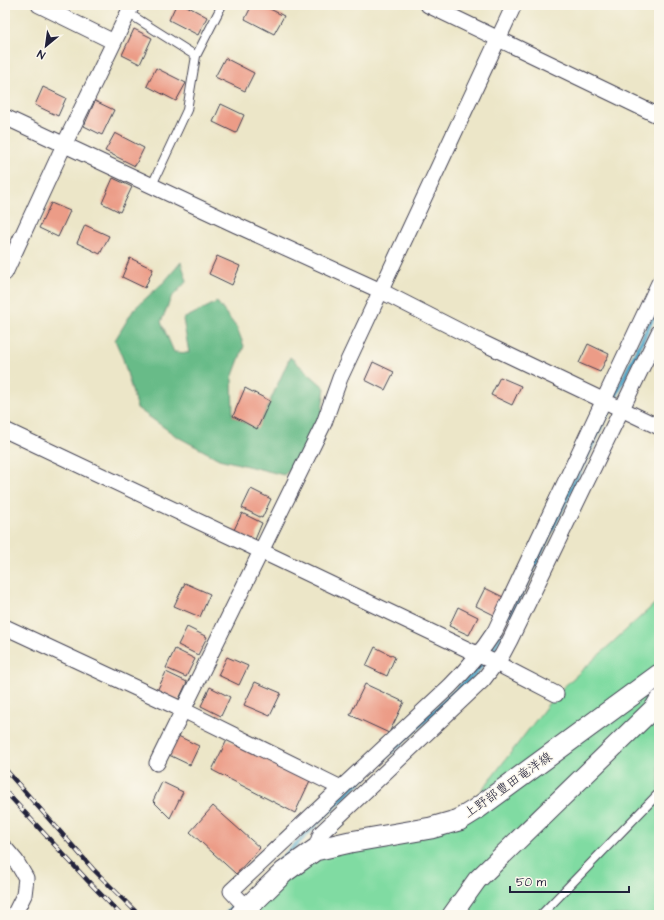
<svg xmlns="http://www.w3.org/2000/svg" width="664" height="920" viewBox="0 0 664 920" font-family="'Architects Daughter','Klee One',sans-serif">
<style>
.green{fill:#80dba2;stroke:#517e6e}
.forest{fill:#68bb88;stroke:#456e62}
.lines{fill:none;stroke-linecap:round;stroke-linejoin:round}
.stream{stroke:#4ba6c9;stroke-width:5}
.building{fill:#ec9c87}
.service-casing{stroke:#403f50;stroke-width:10}
.minor-casing{stroke:#403f50;stroke-width:17}
.tertiary-casing{stroke:#403f50;stroke-width:21}
.secondary-casing{stroke:#403f50;stroke-width:23}
.service{stroke:#fff;stroke-width:8}
.minor{stroke:#fff;stroke-width:15}
.tertiary{stroke:#fff;stroke-width:19}
.secondary{stroke:#fff;stroke-width:21}
.rail-casing{stroke:#22223b;stroke-width:4.5}
.rail{stroke:#fbf7ec;stroke-width:3;stroke-dasharray:9;stroke-linecap:butt}
.labels{text-anchor:middle;dominant-baseline:central;stroke-width:3;stroke-linejoin:round;paint-order:stroke}
.street-label{font-size:13px;fill:#22223b;stroke:#fbf7ec}
</style>
<rect width="100%" height="100%" fill="#fbf7ec"/>
<filter id="ink" filterUnits="userSpaceOnUse"><feTurbulence type="fractalNoise" baseFrequency=".025" numOctaves="2"/><feDisplacementMap in="SourceGraphic" scale="8" xChannelSelector="R" yChannelSelector="G"/><feConvolveMatrix kernelMatrix="1 2 1 2 8 2 1 2 1" color-interpolation-filters="sRGB"/></filter>
<filter id="wash" filterUnits="userSpaceOnUse"><feTurbulence type="fractalNoise" baseFrequency=".012" numOctaves="4" result="noise"/><feDisplacementMap in="SourceGraphic" scale="16" xChannelSelector="R" yChannelSelector="G"/><feGaussianBlur stdDeviation="0.9" result="paint"/><feColorMatrix in="noise" values="0 0 0 0 0 0 0 0 0 0 0 0 0 0 0 0 0 1.4 0 .05"/><feComposite in="paint" operator="in"/></filter>
<g filter="url(#wash)">
<rect width="100%" height="100%" fill="#ece6c8"/>
<path class="green" d="M659 600V915H241L324 848 459 820 556 694Z"/>
<path class="forest" d="M181 262 187 281 171 298 161 322 174 352 189 353 183 319 217 302 237 328 244 346 232 378 233 416 250 425 261 421 290 357 325 388 320 426 310 451 284 475 219 459 176 436 137 408 123 359 115 340 134 309 165 281Z"/>
<g class="lines">
<path class="stream" d="M510 616 659 305
M252 889 342 798 475 673 491 653 501 635
M226 915 236 904"/>
</g>
<g id="blocks">
<path class="building" d="M176 5H185L207 17 198 35 169 20Z
M252 5H262L284 16 274 34 245 19Z
M134 29 152 38 140 64 122 55Z
M225 58 254 73 245 91 215 77Z
M156 68 186 83 176 101 147 86Z
M43 87 66 98 58 116 35 105Z
M95 101 114 110 102 135 84 126Z
M221 104 244 115 236 133 213 122Z
M115 133 144 148 135 166 105 151Z
M113 178 132 187 120 212 102 203Z
M51 203 70 211 58 237 39 228Z
M85 225 109 236 100 254 77 243Z
M217 256 240 266 232 285 209 274Z
M130 258 153 269 145 288 122 277Z
M588 344 609 354 600 372 579 363Z
M373 362 394 372 385 390 365 380Z
M500 377 521 386 512 405 491 395Z
M245 388 270 401 257 429 233 416Z
M251 489 271 499 262 518 242 508Z
M242 513 262 523 254 542 233 532Z
M185 583 210 594 200 617 174 606Z
M485 588 505 598 496 616 476 606Z
M458 607 478 617 469 635 449 626Z
M187 627 207 637 198 655 178 645Z
M375 647 395 657 387 676 366 666Z
M175 649 195 659 186 677 166 668Z
M227 657 248 666 239 685 218 675Z
M166 672 187 682 178 701 157 691Z
M255 682 281 693 270 716 244 705Z
M365 684 404 702 389 733 350 715Z
M210 687 230 697 221 716 201 706Z
M178 736 199 746 190 765 169 755Z
M227 740 313 774 295 813 212 770Z
M162 782 183 792 170 818 153 801Z
M213 806 260 848 236 874 190 832Z"/>
</g>
</g>
<g filter="url(#ink)">
<use href="#blocks" fill-opacity="0" stroke="#403f50" stroke-width="1"/>
<g class="lines">
<g class="service-casing">
<path id="service" d="M128 13 196 56 187 110 152 185
M196 56 222 5
M541 915 659 793"/>
</g>
<g class="minor-casing">
<path id="minor" d="M39 5 114 42
M428 5 659 116
M5 117 236 225 381 291 481 342 659 427
M5 273 64 145 132 5
M5 430 261 551 496 663 556 694
M5 627 183 710 341 788
M157 763 324 423 340 378 514 5
M5 848 16 861 26 878 24 895 14 915
M315 850 321 833 483 680 502 655 510 640 659 332
M247 908 231 891 450 686C467 669 482 651 495 631L659 283"/>
</g>
<g class="tertiary-casing">
<path id="tertiary" d="M452 915 477 880 655 707 659 700"/>
</g>
<g class="secondary-casing">
<path id="secondary" d="M240 915 284 872 315 850 350 842 431 828 459 820 475 810 659 675"/>
</g>
<use href="#service" class="service"/>
<use href="#minor" class="minor"/>
<use href="#tertiary" class="tertiary"/>
<use href="#secondary" class="secondary"/>
<g class="rail-casing">
<path id="rail" d="M5 769 93 869 139 915
M5 791 88 881 121 915"/>
</g>
<use href="#rail" class="rail"/>
</g>
</g>
<g class="labels">
<g class="street-label">
<text transform="translate(508 785) rotate(-35)">上野部豊田竜洋線</text>
</g>
</g>
<rect width="664" height="920" fill="none" stroke="#fbf7ec" stroke-width="20"/>
<g transform="translate(46 46) rotate(209)" stroke="#fbf7ec" stroke-width="3" paint-order="stroke">
<path d="M0-3L7 15L0 10L-7 15Z" fill="#22223b"/>
<text y="-6" font-size="11" font-weight="bold" text-anchor="middle" fill="#22223b">N</text>
</g>
<path d="M510 886v6h119v-6" fill="none" stroke="#22223b" stroke-width="2"/>
<text x="516" y="886" font-size="12" fill="#22223b" stroke="#fbf7ec" stroke-width="3" paint-order="stroke">50 m</text>
</svg>
